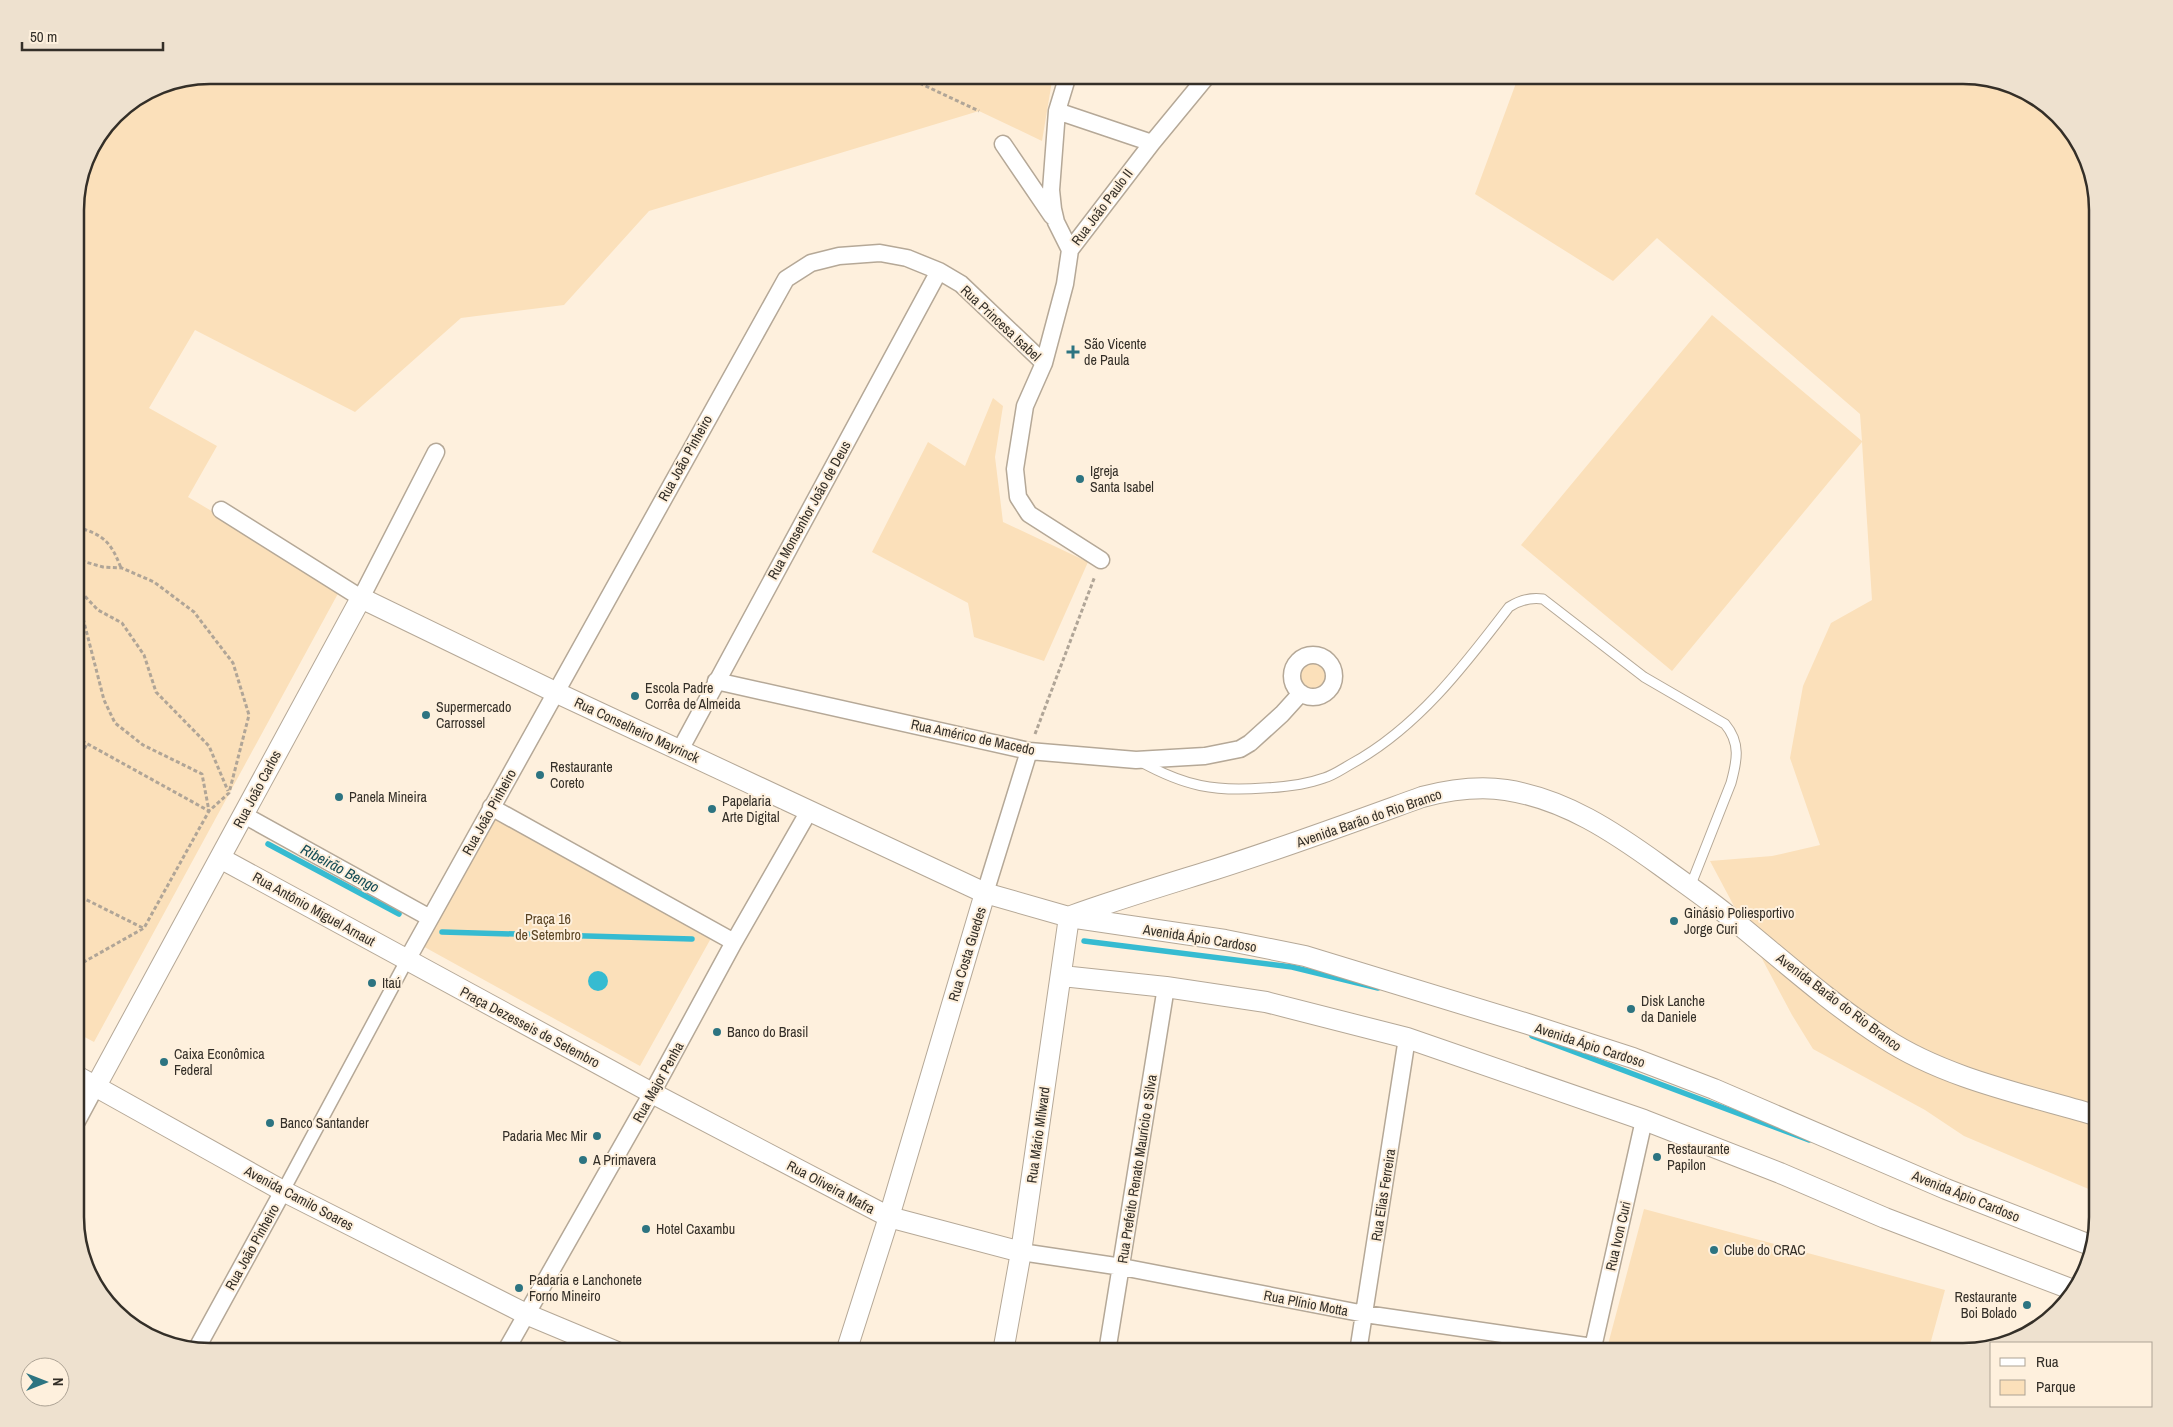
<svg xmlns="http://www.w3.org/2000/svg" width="2173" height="1427" viewBox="0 0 2173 1427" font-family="'Archivo Narrow',sans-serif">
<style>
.green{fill:#fbe0ba}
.water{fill:#36bbd1}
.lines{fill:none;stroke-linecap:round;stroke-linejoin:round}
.stream{stroke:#36bbd1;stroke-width:5.5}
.service-casing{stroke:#b5a897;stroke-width:11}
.pedestrian-casing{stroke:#b5a897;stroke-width:15}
.minor-casing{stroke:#b5a897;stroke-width:19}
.tertiary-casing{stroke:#b5a897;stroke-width:22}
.path{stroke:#b0a597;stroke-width:3;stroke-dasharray:4 2.5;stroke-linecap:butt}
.service{stroke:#fff;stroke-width:9}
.pedestrian{stroke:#fff;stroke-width:12}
.minor{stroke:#fff;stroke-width:16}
.tertiary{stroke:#fff;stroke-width:20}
.poi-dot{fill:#2d7481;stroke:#fef0dd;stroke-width:2}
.labels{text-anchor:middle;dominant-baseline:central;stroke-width:4;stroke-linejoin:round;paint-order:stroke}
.street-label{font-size:14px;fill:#342f28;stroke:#fef0dd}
.poi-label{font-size:14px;fill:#342f28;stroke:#fef0dd;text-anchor:start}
.park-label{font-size:14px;fill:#5a4423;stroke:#fef0dd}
.water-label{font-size:15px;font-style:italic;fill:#144b55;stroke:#fef0dd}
.rim{fill:none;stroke:#342f28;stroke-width:2.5}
</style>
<rect width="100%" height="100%" fill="#fef0dd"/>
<path class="green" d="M210 75H1053L1042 141 979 111 649 211 564 305 461 318 355 412 195 330 149 408 217 446 188 497 341 588 94 1042 75 1032V201L89 150 115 114 158 85Z
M1519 75H1963L2038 98 2080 143 2098 209V1193L1964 1136 1925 1110 1813 1049 1792 1015 1710 861 1772 856 1820 845 1790 758 1803 686 1831 623 1872 600 1862 442 1672 671 1521 545 1712 315 1862 441 1860 414 1657 238 1613 281 1475 194Z
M993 398 1003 406 995 457 1003 522 1088 562 1044 661 974 637 968 603 872 552 928 442 965 466Z
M1297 676a16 16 0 1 1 32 0a16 16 0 1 1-32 0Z
M499 812 715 931 640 1066 419 944Z
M1644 1209 1945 1290 1928 1352H1606Z"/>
<path class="water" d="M588 981a10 10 0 1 1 20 0a10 10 0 1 1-20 0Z"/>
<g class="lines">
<path class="stream" d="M268 844 399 914
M442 932 692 939
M1084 941 1292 967 1378 988
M1532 1036 1809 1140"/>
<g class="service-casing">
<path id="service" d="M1141 762C1185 786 1214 792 1264 788 1285 787 1305 785 1324 778 1334 775 1342 769 1351 764 1417 728 1464 666 1509 607 1520 600 1530 597 1543 599L1644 677 1725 724C1741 743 1737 761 1731 783L1690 887"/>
</g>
<g class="pedestrian-casing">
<path id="pedestrian" d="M283 1191 407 960"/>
</g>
<g class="minor-casing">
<path id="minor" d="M1068 75 1057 111 1051 190 1053 209 1056 222 1070 250
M1057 111 1152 143
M1003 144 1052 216
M221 510 361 598 436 452
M1101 560 1029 514 1018 497 1015 469 1025 406 1044 363 1065 284 1070 250 1152 143 1208 75
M1292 676a21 21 0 1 1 42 0a21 21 0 1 1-42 0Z
M716 681 1029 751 1136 760 1205 756 1240 749 1250 743 1282 714 1301 693
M680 750 939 271
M491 807 734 942
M244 815 430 918
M985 893 1029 751
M407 960 786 279 811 263 839 256 880 253 907 258 939 271 961 284 1044 363
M75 1125 96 1086
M1021 1252 1122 1267 1365 1314 1593 1347
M197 1348 283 1191
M505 1352 652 1093 734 942 809 811
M1107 1352 1166 987
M1358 1352 1407 1038
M1592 1352 1644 1120"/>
</g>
<g class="tertiary-casing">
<path id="tertiary" d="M220 858 652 1093 889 1217 1021 1252
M1071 916C1118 899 1165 885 1213 870 1283 848 1353 822 1422 797 1449 790 1479 786 1506 790 1565 799 1614 832 1661 866 1683 882 1705 897 1726 914 1778 956 1828 1002 1884 1038 1946 1079 2028 1095 2098 1116
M1062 976 1166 987 1266 1002 1407 1038 1644 1120 1780 1173 1885 1218 2076 1291
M75 1075 283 1191 526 1314 617 1352
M96 1086 361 598 555 692 985 893 1069 917 1225 940 1305 956 1528 1024 1633 1058 1714 1089 1946 1189 2090 1245
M846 1352 889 1217 985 893
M1003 1352 1021 1252 1069 917"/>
</g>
<path class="path" d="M902 75 979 111
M77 527C104 535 111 542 121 568
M75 559 103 567 122 568 154 582 194 612 233 663 249 715 229 793 209 811 75 737
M75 587 104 700 115 723 143 745 202 774 209 811 144 928 75 967
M76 587 98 610 122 623 144 655 156 692 209 746 228 791
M1035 734 1095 576
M75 766 87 744
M75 894 143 928"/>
<use href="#service" class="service"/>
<use href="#pedestrian" class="pedestrian"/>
<use href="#minor" class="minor"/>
<use href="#tertiary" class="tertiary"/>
</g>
<g class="poi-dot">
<path d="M1070.5 344.5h5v5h5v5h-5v5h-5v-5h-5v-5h5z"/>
<circle cx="1080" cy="479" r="5"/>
<circle cx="635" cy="696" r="5"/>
<circle cx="426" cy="715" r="5"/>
<circle cx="540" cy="775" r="5"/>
<circle cx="339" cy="797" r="5"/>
<circle cx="712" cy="809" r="5"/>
<circle cx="1674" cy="921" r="5"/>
<circle cx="372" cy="983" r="5"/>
<circle cx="1631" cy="1009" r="5"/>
<circle cx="717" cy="1032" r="5"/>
<circle cx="164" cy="1062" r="5"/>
<circle cx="270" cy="1123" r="5"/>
<circle cx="597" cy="1136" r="5"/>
<circle cx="1657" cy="1157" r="5"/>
<circle cx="583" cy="1160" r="5"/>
<circle cx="646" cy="1229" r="5"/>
<circle cx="1714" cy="1250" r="5"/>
<circle cx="519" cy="1288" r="5"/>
<circle cx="2027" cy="1305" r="5"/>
</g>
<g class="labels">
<g class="street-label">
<text transform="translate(1102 207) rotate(-53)">Rua João Paulo II</text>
<text transform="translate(1001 323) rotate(43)">Rua Princesa Isabel</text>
<text transform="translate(685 458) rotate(-61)">Rua João Pinheiro</text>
<text transform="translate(809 510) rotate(-61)">Rua Monsenhor João de Deus</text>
<text transform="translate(637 730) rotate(25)">Rua Conselheiro Mayrinck</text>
<text transform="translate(973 737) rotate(12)">Rua Américo de Macedo</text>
<text transform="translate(257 789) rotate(-62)">Rua João Carlos</text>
<text transform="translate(489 812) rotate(-61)">Rua João Pinheiro</text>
<text transform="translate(1369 818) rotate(-19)">Avenida Barão do Rio Branco</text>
<text transform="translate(314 909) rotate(29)">Rua Antônio Miguel Arnaut</text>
<text transform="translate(1200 938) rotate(9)">Avenida Ápio Cardoso</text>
<text transform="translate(967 954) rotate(-73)">Rua Costa Guedes</text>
<text transform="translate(1839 1002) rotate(37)">Avenida Barão do Rio Branco</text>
<text transform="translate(530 1027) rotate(28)">Praça Dezesseis de Setembro</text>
<text transform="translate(1590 1045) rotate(18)">Avenida Ápio Cardoso</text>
<text transform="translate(658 1082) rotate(-61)">Rua Major Penha</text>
<text transform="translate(1038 1135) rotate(-82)">Rua Mário Milward</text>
<text transform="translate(1137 1169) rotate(-81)">Rua Prefeito Renato Maurício e Silva</text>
<text transform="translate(831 1187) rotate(28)">Rua Oliveira Mafra</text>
<text transform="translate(1383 1195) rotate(-81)">Rua Elias Ferreira</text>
<text transform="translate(1966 1196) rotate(22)">Avenida Ápio Cardoso</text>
<text transform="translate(299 1198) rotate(28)">Avenida Camilo Soares</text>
<text transform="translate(1618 1236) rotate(-77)">Rua Ivon Curi</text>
<text transform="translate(252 1247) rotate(-61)">Rua João Pinheiro</text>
<text transform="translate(1306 1303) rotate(11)">Rua Plínio Motta</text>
</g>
<g class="poi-label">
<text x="1084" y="344">São Vicente<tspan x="1084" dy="16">de Paula</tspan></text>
<text x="1090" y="471">Igreja<tspan x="1090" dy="16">Santa Isabel</tspan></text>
<text x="645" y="688">Escola Padre<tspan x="645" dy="16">Corrêa de Almeida</tspan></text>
<text x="436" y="707">Supermercado<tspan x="436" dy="16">Carrossel</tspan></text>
<text x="550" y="767">Restaurante<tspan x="550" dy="16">Coreto</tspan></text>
<text x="349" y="797">Panela Mineira</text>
<text x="722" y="801">Papelaria<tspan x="722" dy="16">Arte Digital</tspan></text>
<text x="1684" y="913">Ginásio Poliesportivo<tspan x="1684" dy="16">Jorge Curi</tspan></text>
<text x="382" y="983">Itaú</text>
<text x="1641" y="1001">Disk Lanche<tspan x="1641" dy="16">da Daniele</tspan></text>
<text x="727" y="1032">Banco do Brasil</text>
<text x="174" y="1054">Caixa Econômica<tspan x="174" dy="16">Federal</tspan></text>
<text x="280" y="1123">Banco Santander</text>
<text x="587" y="1136" text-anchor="end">Padaria Mec Mir</text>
<text x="1667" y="1149">Restaurante<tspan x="1667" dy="16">Papilon</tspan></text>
<text x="593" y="1160">A Primavera</text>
<text x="656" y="1229">Hotel Caxambu</text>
<text x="1724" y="1250">Clube do CRAC</text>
<text x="529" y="1280">Padaria e Lanchonete<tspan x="529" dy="16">Forno Mineiro</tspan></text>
<text x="2017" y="1297" text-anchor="end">Restaurante<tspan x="2017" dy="16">Boi Bolado</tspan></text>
</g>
<g class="park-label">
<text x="548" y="919">Praça 16<tspan x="548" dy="16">de Setembro</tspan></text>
</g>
<g class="water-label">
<text transform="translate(340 868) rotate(28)">Ribeirão Bengo</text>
</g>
</g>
<path d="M0 0H2173V1427H0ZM210 84H1963A126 126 0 0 1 2089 210V1217A126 126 0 0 1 1963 1343H210A126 126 0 0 1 84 1217V210A126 126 0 0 1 210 84Z" fill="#eee1cf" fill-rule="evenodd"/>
<path class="rim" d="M210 84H1963A126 126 0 0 1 2089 210V1217A126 126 0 0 1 1963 1343H210A126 126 0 0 1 84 1217V210A126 126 0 0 1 210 84Z"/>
<rect x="1990" y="1342" width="162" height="65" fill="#fef0dd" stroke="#ada395"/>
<rect x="2000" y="1358" width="25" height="8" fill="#ffffff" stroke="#ada395"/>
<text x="2036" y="1367" font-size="15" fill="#342f28">Rua</text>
<rect x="2000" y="1380" width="25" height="15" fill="#fbe0ba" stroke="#ada395"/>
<text x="2036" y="1392" font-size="15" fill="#342f28">Parque</text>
<g transform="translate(45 1382) rotate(90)"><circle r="24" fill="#fef0dd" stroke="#ada395"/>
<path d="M0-4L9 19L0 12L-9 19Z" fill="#2d7481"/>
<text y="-8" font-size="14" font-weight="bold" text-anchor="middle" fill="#342f28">N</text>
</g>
<path d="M22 42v8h141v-8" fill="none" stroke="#342f28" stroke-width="2.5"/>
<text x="30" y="42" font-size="15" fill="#342f28" stroke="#fef0dd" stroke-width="4" paint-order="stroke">50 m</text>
</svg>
